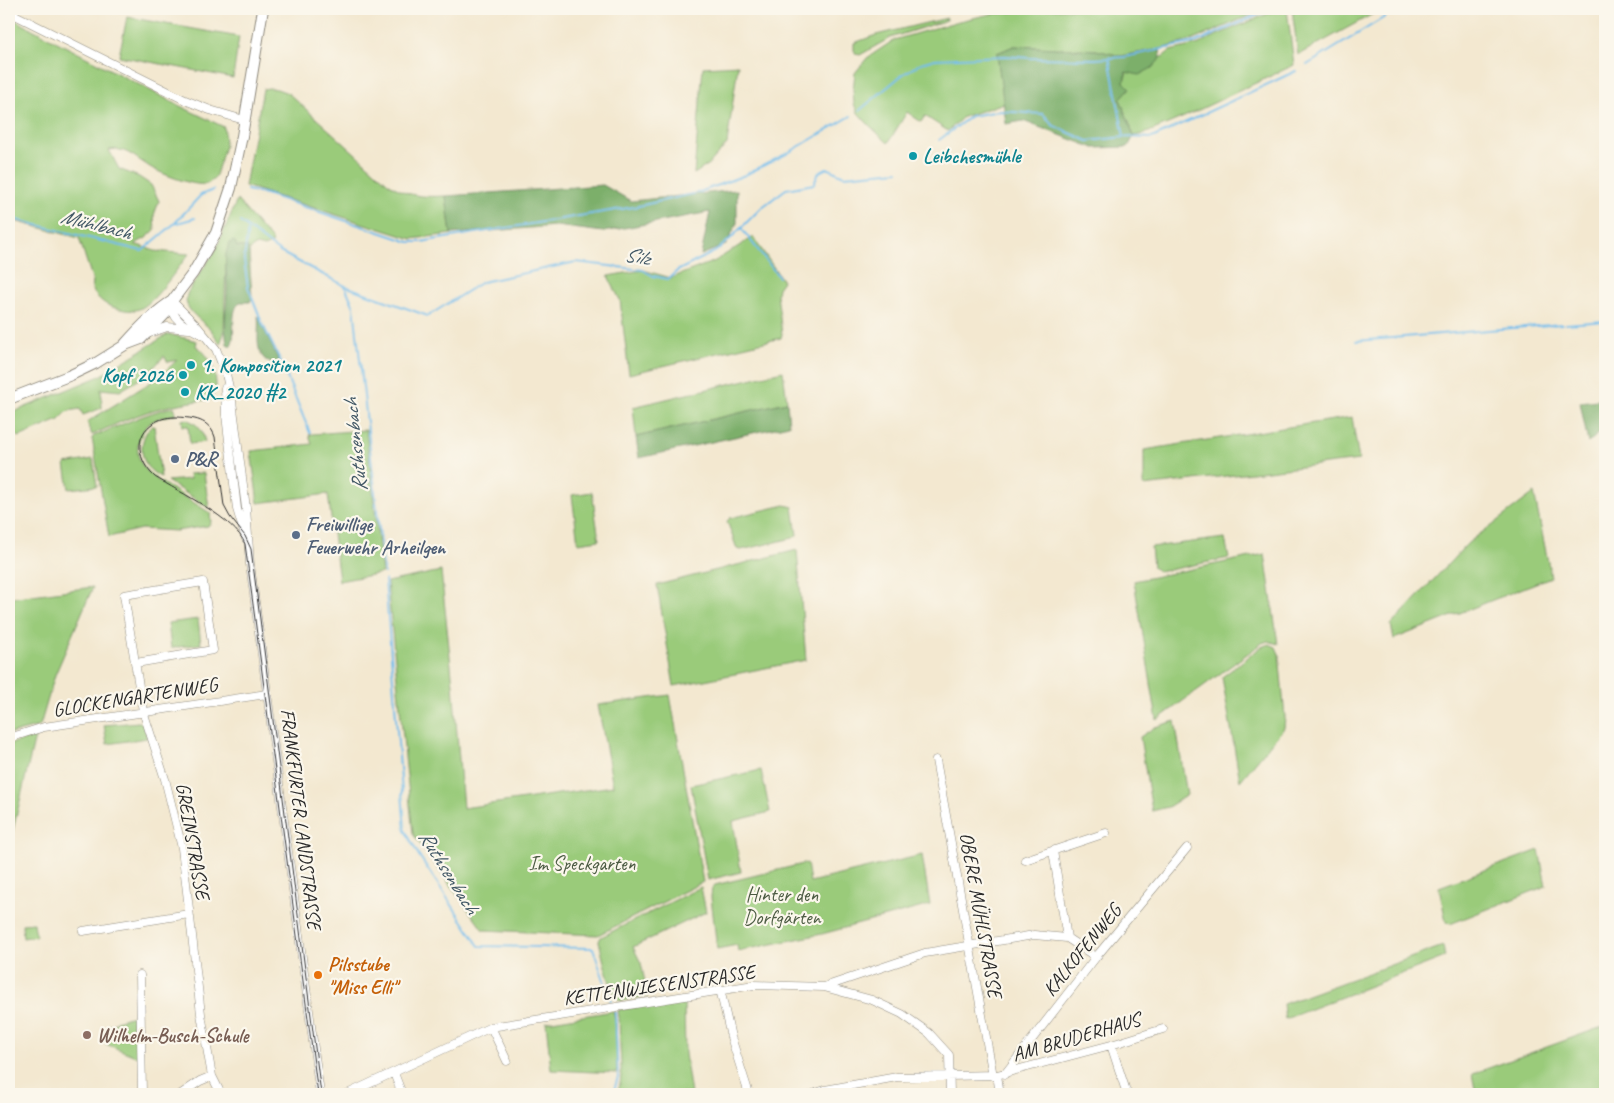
<svg xmlns="http://www.w3.org/2000/svg" width="1614" height="1103" viewBox="0 0 1614 1103" font-family="Caveat,sans-serif">
<style>
.green{fill:#9acb7a;stroke:#627b52}
.forest{fill:#7baf6a;stroke:#536d4a}
.lines{fill:none;stroke-linecap:round;stroke-linejoin:round}
.stream{stroke:#73bdec;stroke-width:2}
.minor-casing{stroke:#8f8a7e;stroke-width:9}
.major-casing{stroke:#8f8a7e;stroke-width:12}
.minor{stroke:#fff;stroke-width:8}
.major{stroke:#fff;stroke-width:10}
.tram{stroke:#2b2b2b;stroke-width:1}
.culture-dot{fill:#0f9aa8;stroke:#fbf7ec;stroke-width:2}
.service-dot{fill:#5c6f8a;stroke:#fbf7ec;stroke-width:2}
.food-dot{fill:#e8710a;stroke:#fbf7ec;stroke-width:2}
.education-dot{fill:#8d6e63;stroke:#fbf7ec;stroke-width:2}
.labels{text-anchor:middle;dominant-baseline:central;stroke-width:4.5;stroke-linejoin:round;paint-order:stroke}
.culture-label{font-size:20px;font-weight:bold;fill:#0d838f;stroke:#fbf7ec;text-anchor:start}
.service-label{font-size:20px;font-weight:bold;fill:#4e5e75;stroke:#fbf7ec;text-anchor:start}
.street-label{font-size:20px;fill:#2b2b2b;stroke:#fbf7ec}
.park-label{font-size:20px;fill:#4c5b43;stroke:#fbf7ec}
.food-label{font-size:20px;font-weight:bold;fill:#c56008;stroke:#fbf7ec;text-anchor:start}
.education-label{font-size:20px;font-weight:bold;fill:#785e54;stroke:#fbf7ec;text-anchor:start}
.water-label{font-size:21px;font-style:italic;fill:#415765;stroke:#fbf7ec}
</style>
<rect width="100%" height="100%" fill="#fbf7ec"/>
<filter id="ink" filterUnits="userSpaceOnUse"><feTurbulence type="fractalNoise" baseFrequency=".02" numOctaves="2"/><feDisplacementMap in="SourceGraphic" scale="10" xChannelSelector="R" yChannelSelector="G"/><feConvolveMatrix kernelMatrix="1 2 1 2 8 2 1 2 1" color-interpolation-filters="sRGB"/></filter>
<filter id="wash" filterUnits="userSpaceOnUse"><feTurbulence type="fractalNoise" baseFrequency=".0096" numOctaves="4" result="noise"/><feDisplacementMap in="SourceGraphic" scale="20" xChannelSelector="R" yChannelSelector="G"/><feGaussianBlur stdDeviation="1.12" result="paint"/><feColorMatrix in="noise" values="0 0 0 0 0 0 0 0 0 0 0 0 0 0 0 0 0 1.4 0 .05"/><feComposite in="paint" operator="in"/></filter>
<g filter="url(#wash)">
<rect width="100%" height="100%" fill="#f3e8d0"/>
<path class="green" d="M1047 9H1265L1193 40 1160 49 1121 56 1096 50 1014 46 997 53 1004 103 963 117 948 131 925 116 921 122 907 112 888 143 870 126 858 113 854 104 853 90 855 73 867 58 894 40 959 21 991 14Z
M1279 9H1287L1294 65 1184 117 1144 134 1134 136 1120 99 1129 88 1124 82 1127 71 1161 58 1170 51 1199 44 1210 38Z
M1292 9H1382L1298 55Z
M9 17 180 106 224 127 225 146 215 178C213 180 208 184 205 184 194 187 156 172 147 165 134 157 125 147 109 150L119 169 139 177 151 185 159 201 154 215 155 230 146 238 135 244 155 251 189 254C179 266 153 305 139 309 131 312 124 310 116 308 106 306 98 299 92 290L93 281 79 238 11 220 9 229Z
M127 17 239 37 233 78 119 56Z
M947 18V20L890 38 860 55 856 54 854 50V43L876 35Z
M738 65 727 144 708 165 694 174 703 67Z
M269 88 277 89 288 93 388 183C409 197 422 197 446 196L451 234 412 239 245 186 263 89Z
M237 200 271 239 273 243 264 247 256 245 249 251 247 247H237L230 243 226 256 224 333 220 344C217 339 214 334 211 330 201 319 180 309 188 292L216 249Z
M753 237 783 281 778 288 777 294 782 334 781 338 629 374 620 300 608 276 643 270 671 278 715 261Z
M168 334 197 341 196 346C211 355 217 374 216 390L212 395 213 399C190 402 169 405 147 412 128 418 110 427 92 435L87 422 159 377 177 360 168 362 164 356 148 374 120 391 101 389 102 408 83 415 80 409 68 411 59 420 19 437 9 429V414L100 376Z
M783 371 787 402 636 437 633 407Z
M173 407 175 408V415C161 416 149 420 142 433 127 464 155 479 177 492 188 499 199 506 210 513L211 522 208 526 176 531 141 529 109 537 92 438 94 436C120 426 145 413 173 407Z
M1352 417 1359 460 1144 486V450Z
M186 419C198 424 202 429 205 442L190 444 188 426H183L182 420Z
M151 426H154L161 477C140 468 136 443 151 426Z
M366 430 382 573 339 581 328 494 258 503 251 451 312 444 309 435 312 434Z
M93 459 97 486 69 489 65 464Z
M204 473 209 508 167 481 190 479 189 474Z
M592 492 599 540 578 543 572 495Z
M1534 493 1551 577 1394 639 1391 625 1468 543Z
M785 505 793 507 797 535 793 538 741 550 737 549 727 521 730 518Z
M1225 538 1229 558 1159 572 1153 567 1151 547Z
M797 550 806 660 674 686 657 585Z
M1265 554 1278 644 1268 641 1262 643 1157 720 1134 581Z
M441 571 453 685 463 808 613 786 598 705 670 695 703 882 598 935 483 930 413 834 387 582Z
M93 587 55 675 40 726 9 734V598Z
M198 619 201 644 171 648 168 623Z
M1269 644 1276 647 1279 654 1285 717 1284 728 1240 781 1222 677 1261 647Z
M1175 721 1187 795 1168 807 1152 811 1140 737 1155 727Z
M139 722 144 724 147 738 107 744 104 725Z
M35 737 9 847V744Z
M761 770 770 812 733 821 741 872 708 880 691 785Z
M1539 850 1546 886 1450 924 1446 922 1439 887Z
M922 855 930 905 822 934 738 951 737 945 717 949 711 897 712 888 715 885 807 863 810 882Z
M701 887 706 912 633 947 641 963 648 996 620 1001C610 993 602 954 599 941L601 937Z
M34 923 36 936 23 938 22 924Z
M1443 946 1445 957 1285 1019 1283 1004Z
M684 999 685 1054 691 1094H617C624 1077 620 1061 620 1042 619 1031 620 1021 618 1010Z
M613 1011 616 1024 617 1073 551 1070 546 1022Z
M133 1016 132 1032 138 1034V1057L106 1044 107 1026 116 1023V1021Z
M1605 1026V1092L1600 1094H1476L1472 1074Z"/>
<path class="forest" d="M1014 46 1096 50 1121 56 1160 49 1161 58 1152 68 1139 75 1126 72 1124 82 1130 88 1120 99 1134 136 1128 147 1094 148 1023 121 1006 124 997 53Z
M603 185 631 201 737 190V223L726 245 701 255 710 212 603 232 556 226 451 234 446 196Z
M233 241 235 242 237 247H247L249 251 252 298 250 302H240C229 312 237 333 231 346L227 344C223 324 227 306 227 286 227 273 223 258 228 247 229 243 230 243 233 241Z
M258 316 282 367C277 365 272 364 267 361 253 351 260 330 258 316Z
M1605 399V428L1588 443 1580 402Z
M787 402 789 425 639 458 636 437Z"/>
<g class="lines">
<path class="stream" d="M1109 57 1124 137
M1307 65 1398 9
M860 110 902 75 921 63 935 59 1005 56 1030 58 1095 59 1124 57 1196 42 1271 9
M939 140 971 116 999 111 1043 114 1054 126 1088 141 1124 137 1152 138 1296 71
M247 190 266 194 409 242H421L634 207 697 193 745 175 788 153 851 116
M9 218 142 251 174 224 195 218
M240 222 280 252 345 286 428 316 482 282 576 262 643 270 653 276 668 279 677 271 716 251 728 241 761 208 786 189 814 184 819 172 827 168 844 176 898 171
M174 224 201 195 213 190
M248 228 244 260 248 287 262 323 280 360 310 433
M741 228 779 277
M345 286 354 307 384 573
M1566 324 1605 321
M1356 341 1562 324
M385 580 405 830 418 854 479 946 593 948 611 1001
M613 1094 618 1077 615 1012"/>
</g>
</g>
<g filter="url(#ink)">
<g class="lines">
<g class="minor-casing">
<path id="minor" d="M9 12 185 100 210 110 244 120
M172 301 196 325 216 349 226 374 232 401 246 508 250 564 320 1094
M172 303C171 321 188 327 201 334
M147 334 167 327 189 329
M225 388 226 415 237 509 246 539
M136 663 213 650 203 582 124 595 143 711 165 779 182 848 201 1014 212 1076 221 1094
M9 738 44 727 267 694
M936 760 993 1076
M1053 851 1067 938
M1025 860 1106 833
M83 931 189 914
M140 975 142 1094
M824 987 925 953 1034 935 1067 938 1096 957
M720 989 731 1037 749 1094
M491 1027 507 1061
M1111 1045 1127 1094
M394 1073 402 1094
M1005 1074 1096 957 1187 848
M997 1075 1000 1094
M181 1094 200 1081 212 1076
M347 1094 491 1027 754 985 824 987 872 1000 902 1014 929 1033 949 1055 950 1094
M813 1094 825 1090 897 1077 997 1075 1111 1045 1163 1029"/>
</g>
<g class="major-casing">
<path id="major" d="M125 344C139 328 154 312 172 301
M9 399 71 375 96 363 125 345 141 339 167 312 172 301 193 273 216 233 231 188 242 136 263 9"/>
</g>
<use href="#minor" class="minor"/>
<use href="#major" class="major"/>
<path class="tram" d="M318 1094 245 544C236 519 179 492 155 477 138 462 132 435 155 422 162 418 169 417 177 417 194 418 209 419 215 437L224 506 230 517 245 536 251 549 321 1094"/>
</g>
</g>
<g class="culture-dot">
<circle cx="913" cy="156" r="5"/>
<circle cx="191" cy="365" r="5"/>
<circle cx="183" cy="375" r="5"/>
<circle cx="185" cy="392" r="5"/>
</g>
<g class="service-dot">
<circle cx="175" cy="459" r="5"/>
<circle cx="296" cy="535" r="5"/>
</g>
<circle class="food-dot" cx="318" cy="975" r="5"/>
<circle class="education-dot" cx="87" cy="1035" r="5"/>
<g class="labels">
<g class="culture-label">
<text x="923" y="156">Leibchesmühle</text>
<text x="201" y="365">1. Komposition 2021</text>
<text x="173" y="375" text-anchor="end">Kopf 2026</text>
<text x="195" y="392">KK_2020 #2</text>
</g>
<g class="service-label">
<text x="185" y="459">P&amp;R</text>
<text x="306" y="524">Freiwillige<tspan x="306" dy="23">Feuerwehr Arheilgen</tspan></text>
</g>
<g class="street-label">
<text transform="translate(135 697) rotate(-9)">GLOCKENGARTENWEG</text>
<text transform="translate(301 819) rotate(83)">FRANKFURTER LANDSTRASSE</text>
<text transform="translate(193 841) rotate(80)">GREINSTRASSE</text>
<text transform="translate(981 915) rotate(80)">OBERE MÜHLSTRASSE</text>
<text transform="translate(1082 950) rotate(-51)">KALKOFENWEG</text>
<text transform="translate(659 985) rotate(-8)">KETTENWIESENSTRASSE</text>
<text transform="translate(1076 1037) rotate(-16)">AM BRUDERHAUS</text>
</g>
<g class="park-label">
<text x="582" y="863">Im Speckgarten</text>
<text x="782" y="894">Hinter den<tspan x="782" dy="23">Dorfgärten</tspan></text>
</g>
<g class="food-label">
<text x="328" y="964">Pilsstube<tspan x="328" dy="23">"Miss Elli"</tspan></text>
</g>
<g class="education-label">
<text x="97" y="1035">Wilhelm-Busch-Schule</text>
</g>
<g class="water-label">
<text transform="translate(96 224) rotate(14)">Mühlbach</text>
<text transform="translate(637 256) rotate(11)">Silz</text>
<text transform="translate(355 445) rotate(-96)">Ruthsenbach</text>
<text transform="translate(449 872) rotate(58)">Ruthsenbach</text>
</g>
</g>
<rect width="1614" height="1103" fill="none" stroke="#fbf7ec" stroke-width="30"/>
</svg>
